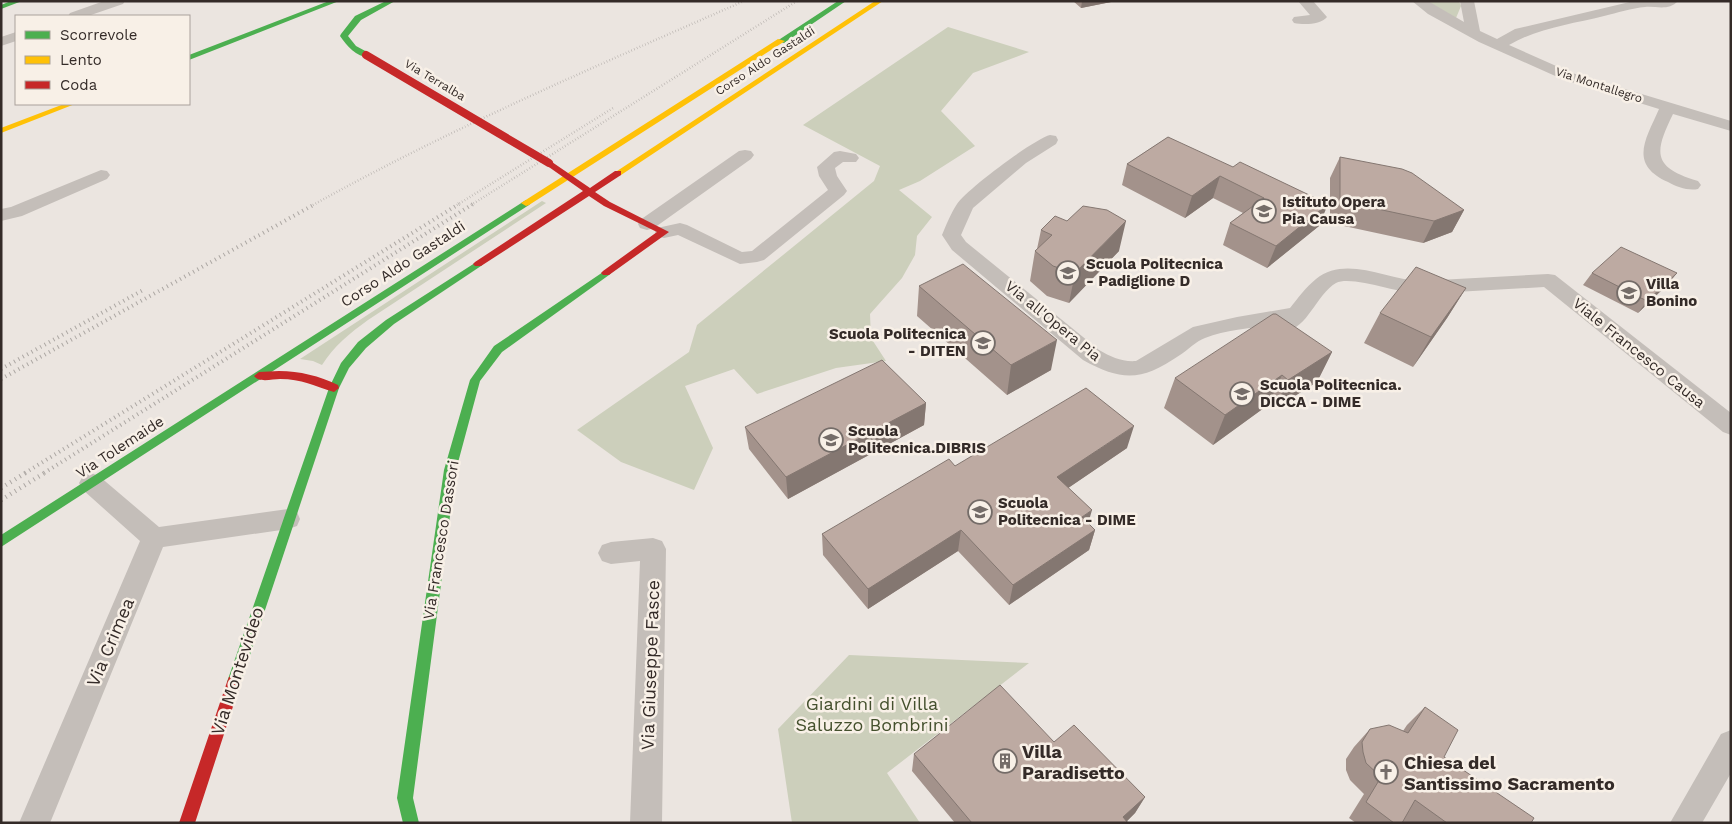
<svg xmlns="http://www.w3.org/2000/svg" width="1732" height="824" viewBox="0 0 1732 824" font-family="'Work Sans',sans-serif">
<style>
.green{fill:#cccfbb}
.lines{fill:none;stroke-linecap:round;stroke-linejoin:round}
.street{fill:#c4beb9;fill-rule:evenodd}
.fast{fill:#4caf50;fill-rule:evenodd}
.slow{fill:#ffc107;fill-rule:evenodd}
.jam{fill:#c62828;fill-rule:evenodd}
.rail-far2{stroke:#aca7a3;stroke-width:2.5;stroke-dasharray:0.5 2.5;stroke-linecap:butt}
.rail-far1{stroke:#aca7a3;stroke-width:4;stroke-dasharray:1 4;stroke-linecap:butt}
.rail{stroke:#aca7a3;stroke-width:4.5;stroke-dasharray:1 4.5;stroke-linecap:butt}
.jam-bridge{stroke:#c62828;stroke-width:8}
.wall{fill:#a3928b}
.shaded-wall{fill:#847771}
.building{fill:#bdaaa2;stroke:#847771}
.labels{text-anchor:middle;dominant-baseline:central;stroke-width:5;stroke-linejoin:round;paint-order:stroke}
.far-street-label{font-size:12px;fill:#342b28;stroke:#f8f0e7}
.poi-label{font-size:15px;font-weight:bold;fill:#342b28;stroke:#f8f0e7;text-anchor:start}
.street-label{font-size:15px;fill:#342b28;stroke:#f8f0e7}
.near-street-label{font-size:18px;fill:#342b28;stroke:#f8f0e7}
.near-park-label{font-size:18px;fill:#44502d;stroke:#f8f0e7}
.near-poi-label{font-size:18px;font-weight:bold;fill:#342b28;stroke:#f8f0e7;text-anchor:start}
</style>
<rect width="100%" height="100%" fill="#ebe5e0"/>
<path class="green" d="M1427 1H1459L1461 6 1456 18Z
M948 27 1029 52 973 73 941 111 975 146 920 181 899 190 932 217 917 236 915 255 902 278 870 314 871 338 886 361 836 368 757 394 734 369 685 386 713 448 694 490 621 462 577 430 689 352 697 325 874 181 880 166 803 125Z
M542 201 546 203 368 320C350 333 334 346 322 365L313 361 300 359Z
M849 655 1029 663 887 773 920 823H792L778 729Z"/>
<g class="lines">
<path class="street" d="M104 1H125L123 4 88 16H68L70 13Z
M1298 1H1313L1327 17C1321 25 1303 25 1294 23L1292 20 1294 17 1310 15Z
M1412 1H1428L1464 22 1460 1H1474L1480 31 1497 39 1515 29 1634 1H1678C1669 11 1657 6 1645 7 1632 8 1617 13 1604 16 1572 24 1538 28 1509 45L1572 73 1731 121V131L1673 114C1654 153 1652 167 1698 181L1701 185 1698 189C1688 191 1677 187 1668 182 1628 164 1646 139 1659 109L1562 79 1479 42 1428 14Z
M16 32V41L1 46V37Z
M1050 135 1056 136 1058 140 1056 144 1026 163 973 208 961 235 966 242 1099 350C1111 357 1122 362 1136 361L1193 327 1237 317 1290 308C1298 298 1306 287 1316 279 1346 255 1387 280 1420 281L1548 274 1555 275 1731 413V435L1723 432 1544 287 1420 294C1400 294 1352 275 1336 283 1315 295 1305 336 1281 329L1278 324C1254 328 1227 329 1205 338 1196 341 1188 350 1180 355 1142 381 1123 382 1083 360L952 250 942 235C946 225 951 213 957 204 966 190 1034 139 1050 135Z
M745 150 751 151 754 155 751 159 654 228 647 230 640 228 638 224 640 220 739 151Z
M840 151 856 154 859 158 856 162H843L835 168 837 176 847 191 844 195 764 260 757 262 740 264 678 235 664 238 657 236 655 232 657 228 680 223 687 225 742 252 752 251 828 190 819 176 817 167 834 152Z
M101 170 107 171 110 175 107 179 22 216 1 221V209L11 207Z
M91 473 99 476 159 527 288 509 297 512 300 519 297 526 288 529 163 547 50 823H19L140 541 83 490 79 483 83 476Z
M653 538 662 541 666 549 662 823H630L640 561 611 564 602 561 598 553 602 545 611 542Z
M1731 730V773L1702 823H1670L1721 734Z"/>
<path class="fast" d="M11 1H22L1 9V5Z
M329 1H339L189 60V55Z
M386 1H395L361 20 348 36 356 46 369 53V57C356 57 347 46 340 36L341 34 355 16Z
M838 1H846L784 43 777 41Z
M526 200 531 203 529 205 1 547V535Z
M478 261 483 264 481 266 394 324 366 348 349 368 339 388 241 682 239 687 234 689 229 687 227 682 329 388 341 363 358 342 386 320Z
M606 270 611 273 609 275 502 352 480 381 456 470 413 798 419 823H403L397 798 444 470 470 380 494 346Z"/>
<path class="slow" d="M875 1H883L621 175 618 176 614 173Z
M778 39 785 41 529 205 526 206 521 203Z
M64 104H75L1 133V128Z"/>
<path class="jam" d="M549 160 590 188 615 171H621V175L595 192 610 202 669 232 609 275H603L601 273 603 271 657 232 604 206 589 196 481 266H475L473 264 475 262 583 191 546 165 545 163Z
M279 371C300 371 319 376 338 385L339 388 334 392C314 386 302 379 280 379 272 379 259 383 254 376L259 372Z
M234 675 239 677 241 682 195 823H179L227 682 229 677Z"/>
<path class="rail-far2" d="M313 205C451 128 599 65 744 1
M457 205 613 108
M471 205 797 1"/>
<path class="rail-far1" d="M1 369 143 290
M1 379 315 204
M25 473 459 204
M44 473 473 204"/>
<path class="rail" d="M1 488 27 472
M1 500 46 472"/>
<path class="jam-bridge" d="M366 55 549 163"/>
</g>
<path class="wall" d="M1073 1H1116L1081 8Z
M1168 137 1319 226 1267 268 1223 245 1230 223 1243 213 1213 198 1185 218 1122 185 1127 164Z
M1340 157 1464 210 1452 232 1423 243 1330 223V178Z
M1041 230 1119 251 1069 303 1047 296 1030 281 1035 251 1037 249Z
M1592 273H1677L1667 285 1638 313 1583 285Z
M919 286 1051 370 1007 395 917 316Z
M1466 288 1447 318 1413 367 1364 343 1380 313Z
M1332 352 1317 382 1274 409 1268 405 1213 445 1164 408 1175 378Z
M926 403 924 425 788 499 749 449 745 427Z
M1127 448 1068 488 1088 523 1095 530 1089 550 1009 605 958 551 868 609 823 555 822 534 955 466Z
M1425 707 1444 757 1531 823H1405L1403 822 1402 823H1356L1349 818 1364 794 1350 780 1346 770V759L1354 747 1370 729 1403 731 1407 725Z
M914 754 1145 797 1135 813 1127 821 1128 823H955L912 771Z"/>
<path class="shaded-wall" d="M1082 1H1116L1081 8Z
M1220 176 1213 198 1185 218 1192 196Z
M1328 204 1319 226 1267 268 1276 246Z
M1464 210 1452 232 1423 243 1434 221Z
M1126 221 1119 251 1069 303 1075 273Z
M1677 273 1667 285 1638 313 1647 301Z
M1466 288 1447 318 1413 367 1431 337Z
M1057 340 1051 370 1007 395 1011 365Z
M1332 352 1317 382 1274 409 1288 380Z
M1282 375 1268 405 1213 445 1225 415Z
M926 403 924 425 788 499 786 477Z
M1134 426 1127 448 1052 499 1057 477Z
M1092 510 1086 531 1082 517Z
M961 530 958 551 868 609V589Z
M1095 530 1089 550 1009 605 1013 585Z
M1145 797 1135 813 1125 823 1123 817Z"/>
<path class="building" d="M1168 137 1233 167 1240 162 1328 204 1276 246 1230 223 1264 198 1220 176 1192 196 1127 164Z
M1340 157 1402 169 1412 173 1464 210 1434 221 1340 201Z
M1083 206 1107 210 1126 221 1075 273 1053 266 1035 251 1052 235 1041 230 1055 216 1067 221Z
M1621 247 1677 273 1647 301 1592 273Z
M963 264 1057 340 1011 365 919 286Z
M1416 267 1466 288 1431 337 1380 313Z
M1273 314H1276L1332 352 1288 380 1282 375 1225 415 1175 378Z
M882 360 926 403 786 477 745 427Z
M1086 388 1134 426 1057 477 1092 510 1082 517 1095 530 1013 585 961 530 868 589 822 534 949 459 955 466Z
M1000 685 1054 742 1074 725 1145 797 1123 817 1128 823H972L914 754Z
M1425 707 1458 730 1444 757 1534 818 1531 823H1447L1415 800 1402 823H1394L1366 802 1381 777 1366 763 1363 752 1362 742 1370 729 1389 725 1408 733Z"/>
<defs>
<g id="school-ring" transform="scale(1.25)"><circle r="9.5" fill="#f8f0e7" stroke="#746c68" stroke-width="1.5"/><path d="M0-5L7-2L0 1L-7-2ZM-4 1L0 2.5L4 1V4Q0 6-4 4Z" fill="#746c68"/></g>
<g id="university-ring" transform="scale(1.25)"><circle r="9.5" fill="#f8f0e7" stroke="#746c68" stroke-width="1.5"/><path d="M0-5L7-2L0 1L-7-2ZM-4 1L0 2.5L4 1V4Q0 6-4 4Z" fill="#746c68"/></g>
<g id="building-ring" transform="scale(1.25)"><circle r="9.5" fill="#f8f0e7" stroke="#746c68" stroke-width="1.5"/><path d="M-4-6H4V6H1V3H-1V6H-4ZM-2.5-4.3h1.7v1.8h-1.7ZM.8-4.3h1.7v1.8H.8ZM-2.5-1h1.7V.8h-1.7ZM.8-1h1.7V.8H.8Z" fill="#746c68"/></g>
<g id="church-ring" transform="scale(1.25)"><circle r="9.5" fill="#f8f0e7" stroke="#746c68" stroke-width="1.5"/><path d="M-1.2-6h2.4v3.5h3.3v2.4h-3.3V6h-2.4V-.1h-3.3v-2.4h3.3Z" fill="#746c68"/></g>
</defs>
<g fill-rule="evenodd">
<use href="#school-ring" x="1264" y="211"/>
<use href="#university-ring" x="1068" y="273"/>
<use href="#university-ring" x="1629" y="293"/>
<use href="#university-ring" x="983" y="343"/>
<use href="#university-ring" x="1242" y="394"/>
<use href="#university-ring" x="831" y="440"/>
<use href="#university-ring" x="980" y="512"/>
<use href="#building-ring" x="1005" y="761"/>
<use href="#church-ring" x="1386" y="772"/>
</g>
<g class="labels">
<g class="far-street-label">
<text transform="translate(765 61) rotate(-33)">Corso Aldo Gastaldi</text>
<text transform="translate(435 80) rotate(31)">Via Terralba</text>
<text transform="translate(1599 85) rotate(18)">Via Montallegro</text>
</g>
<g class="poi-label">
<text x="1282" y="202">Istituto Opera<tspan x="1282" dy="17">Pia Causa</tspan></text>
<text x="1086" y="264">Scuola Politecnica<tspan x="1086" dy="17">- Padiglione D</tspan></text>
<text x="1646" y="284">Villa<tspan x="1646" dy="17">Bonino</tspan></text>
<text x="966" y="334" text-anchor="end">Scuola Politecnica<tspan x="966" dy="17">- DITEN</tspan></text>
<text x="1260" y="385">Scuola Politecnica.<tspan x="1260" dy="17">DICCA - DIME</tspan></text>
<text x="848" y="431">Scuola<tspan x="848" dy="17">Politecnica.DIBRIS</tspan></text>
<text x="998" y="503">Scuola<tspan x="998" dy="17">Politecnica - DIME</tspan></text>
</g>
<g class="street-label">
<text transform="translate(403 264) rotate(-33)">Corso Aldo Gastaldi</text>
<text transform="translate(1053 321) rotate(39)">Via all'Opera Pia</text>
<text transform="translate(1639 353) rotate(39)">Viale Francesco Causa</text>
<text transform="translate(120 447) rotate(-33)">Via Tolemaide</text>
<text transform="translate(441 540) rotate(-81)">Via Francesco Dassori</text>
</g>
<g class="near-street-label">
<text transform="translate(110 642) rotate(-67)">Via Crimea</text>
<text transform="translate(650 665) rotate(-88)">Via Giuseppe Fasce</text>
<text transform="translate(237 671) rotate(-72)">Via Montevideo</text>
</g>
<g class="near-park-label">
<text x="872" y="703">Giardini di Villa<tspan x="872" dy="21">Saluzzo Bombrini</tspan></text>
</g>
<g class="near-poi-label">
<text x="1022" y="751">Villa<tspan x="1022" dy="21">Paradisetto</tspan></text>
<text x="1404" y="762">Chiesa del<tspan x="1404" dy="21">Santissimo Sacramento</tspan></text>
</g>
</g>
<rect width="1732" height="824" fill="none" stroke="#342b28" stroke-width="5"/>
<rect x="15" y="15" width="175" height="90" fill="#f8f0e7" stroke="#aaa19b"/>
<rect x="25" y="31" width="25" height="8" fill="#4caf50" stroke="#aaa19b"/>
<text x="60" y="40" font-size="15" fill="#342b28">Scorrevole</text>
<rect x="25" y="56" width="25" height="8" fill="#ffc107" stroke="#aaa19b"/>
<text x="60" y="65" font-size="15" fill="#342b28">Lento</text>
<rect x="25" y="81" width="25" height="8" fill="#c62828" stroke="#aaa19b"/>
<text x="60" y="90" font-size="15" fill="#342b28">Coda</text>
</svg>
